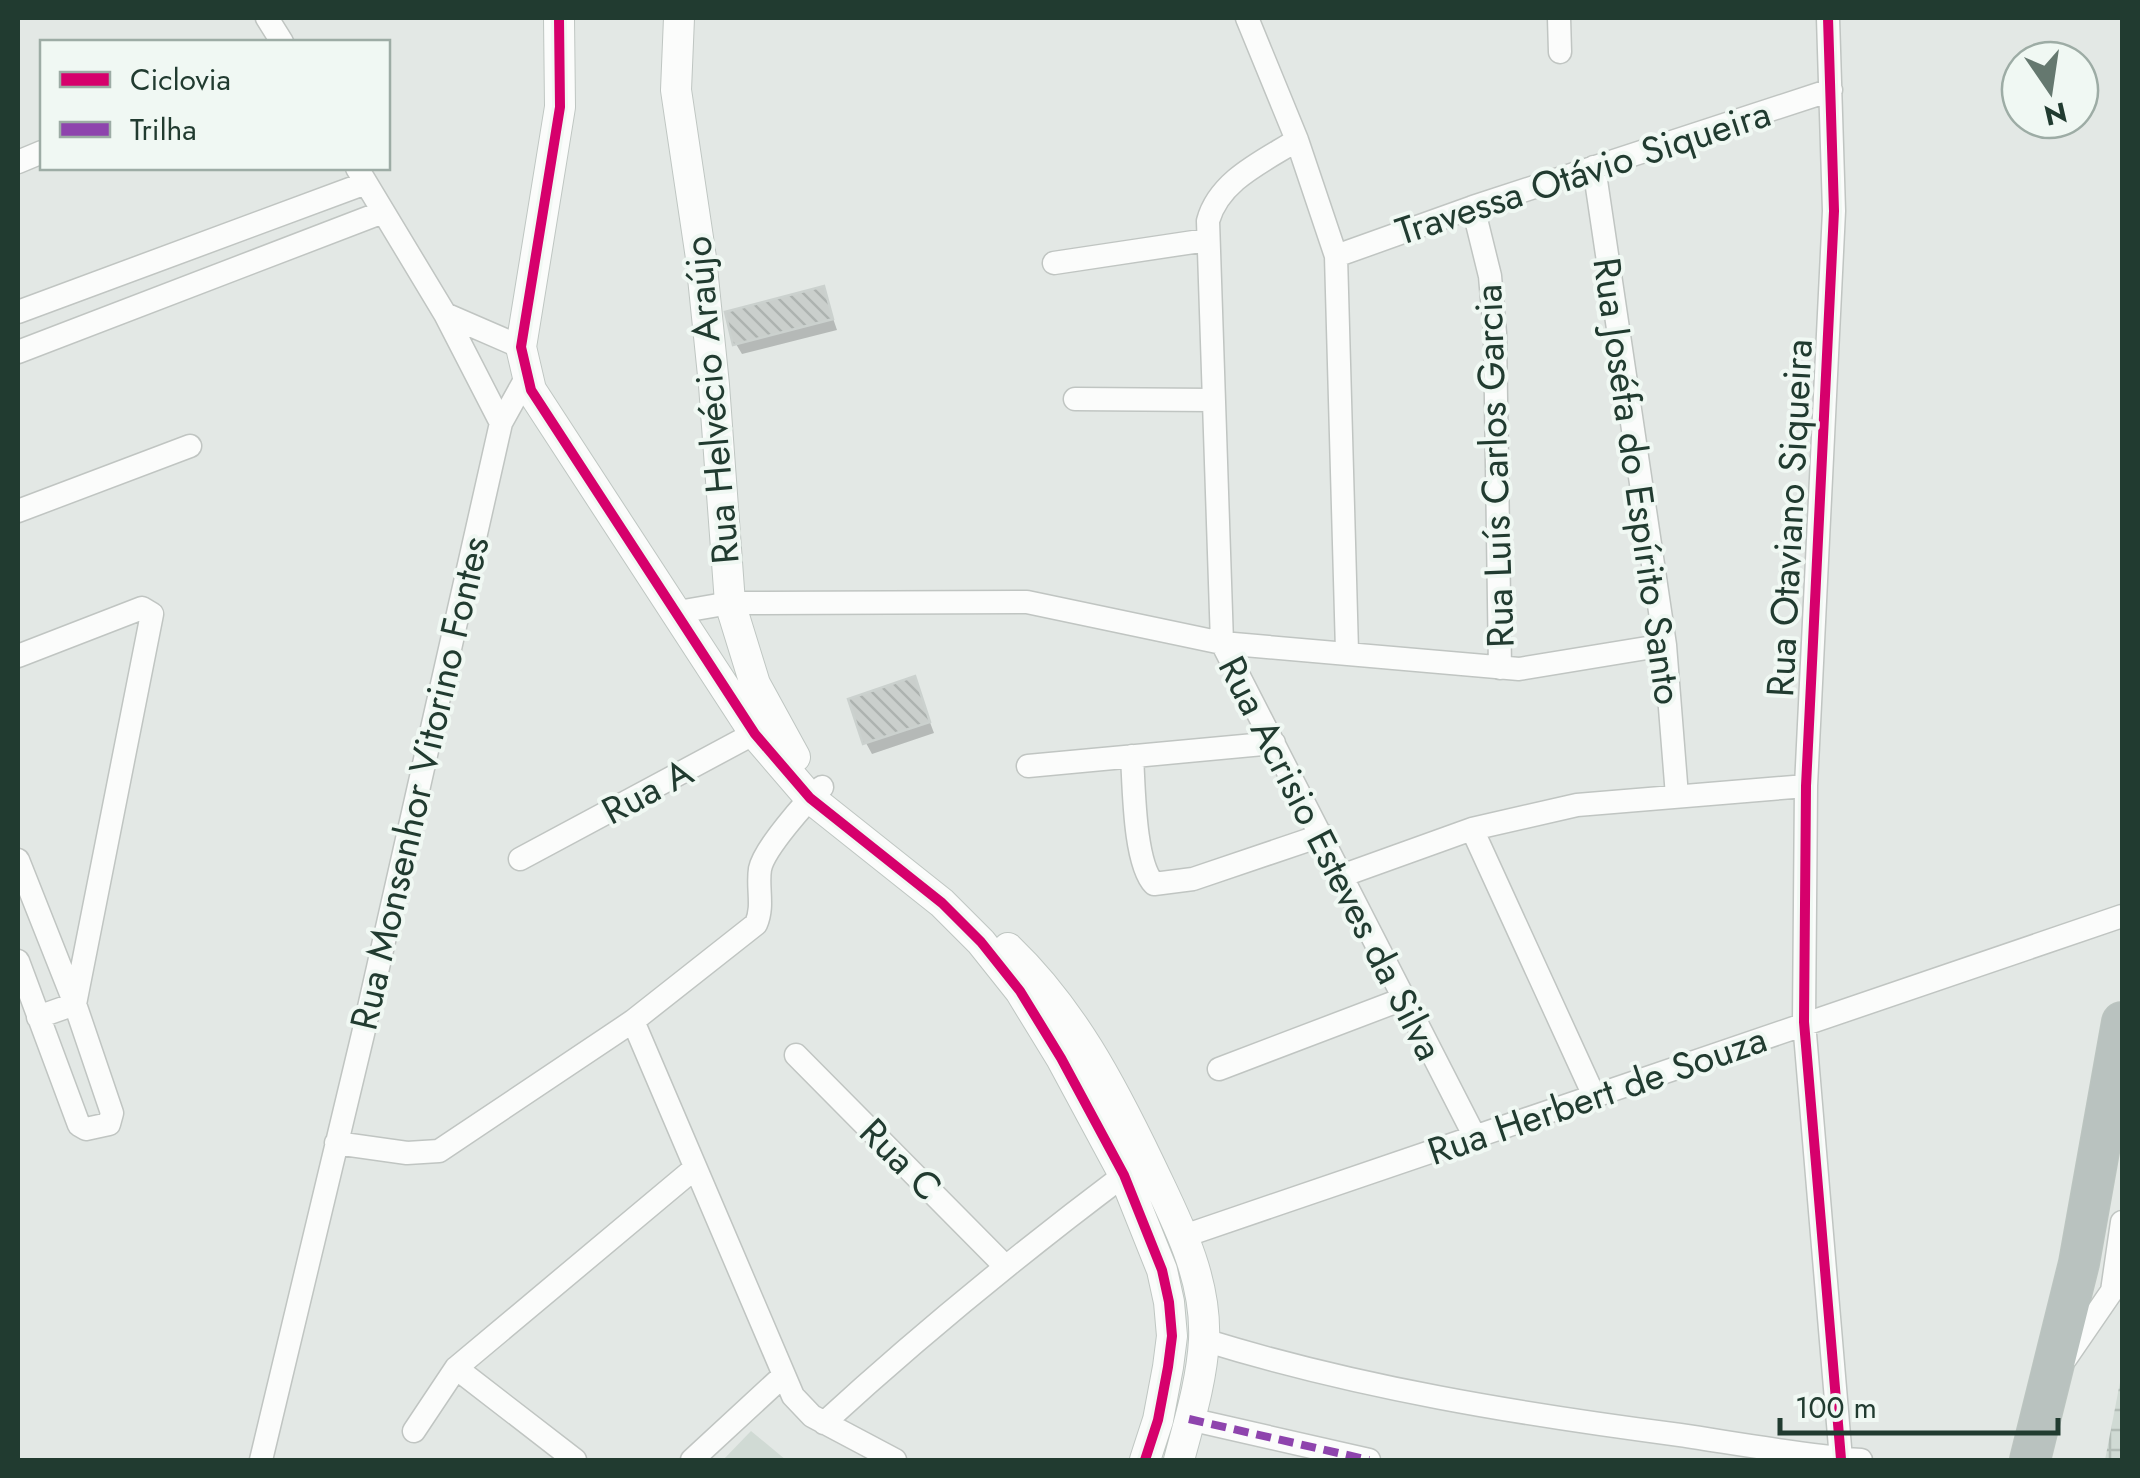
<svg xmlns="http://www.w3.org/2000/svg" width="2140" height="1478" viewBox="0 0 2140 1478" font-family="Jost,sans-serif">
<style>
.built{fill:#d0dad4}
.industrial{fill:url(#industrial-grid)}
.shadow{fill:#0003}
.building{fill:url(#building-back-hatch);stroke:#cbd1ce;stroke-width:2.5}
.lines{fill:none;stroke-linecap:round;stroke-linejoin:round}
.street-casing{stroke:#c0c5c2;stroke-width:25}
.secondary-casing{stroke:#bfc6c2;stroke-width:32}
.highway-casing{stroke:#bcc5c0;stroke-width:42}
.street{stroke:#fbfcfb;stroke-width:22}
.secondary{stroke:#fbfcfb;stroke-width:30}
.highway{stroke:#b9c2bf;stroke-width:40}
.quiet{stroke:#8e44ad;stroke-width:8;stroke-dasharray:15 8;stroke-linecap:butt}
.cycleway-casing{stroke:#f0f8f3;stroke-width:16}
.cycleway{stroke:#d6006c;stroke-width:10}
.labels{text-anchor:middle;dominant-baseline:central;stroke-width:8;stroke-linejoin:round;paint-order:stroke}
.street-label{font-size:38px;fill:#213b30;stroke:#f0f8f3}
</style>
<defs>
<pattern id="industrial-grid" width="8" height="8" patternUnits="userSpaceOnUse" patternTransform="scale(2.5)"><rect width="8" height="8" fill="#d0dad4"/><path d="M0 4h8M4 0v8" fill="none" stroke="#b2bcb6"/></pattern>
<pattern id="building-back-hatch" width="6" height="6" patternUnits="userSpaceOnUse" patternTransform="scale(2.5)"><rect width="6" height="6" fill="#cacfcc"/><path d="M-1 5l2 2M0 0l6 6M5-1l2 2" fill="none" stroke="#adb3b0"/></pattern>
</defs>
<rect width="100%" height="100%" fill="#e3e8e5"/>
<path class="built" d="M751 1431 786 1460H723Z"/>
<path class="industrial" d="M2122 1372V1460H2105Z"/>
<path class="shadow" d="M823 289 837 330 742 354 736 344Z
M914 680 934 733 872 754 866 743Z"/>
<path class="building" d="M824 286 833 319 733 345 725 312Z
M915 676 930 722 863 744 848 699Z"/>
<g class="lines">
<g class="street-casing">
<path id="street" d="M267 18 282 42
M1247 18 1297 140 1336 256 1347 651
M1559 18 1560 52
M1828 18 1834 211 1806 786 1804 1022 1841 1459
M1297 140C1264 161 1219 180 1208 221L1222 643 1519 669 1665 645
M18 162 42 152
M1594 167 1665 645 1677 796
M357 168 445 314 501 423
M1473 207 1490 276 1495 333 1500 668
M1336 256 1473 207 1831 90
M1054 263 1207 240
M18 312 366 183
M445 314 521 347
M18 352 383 212
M1075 399 1212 400
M18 511 190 446
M678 612 730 603 1027 602 1222 643 1476 1139
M18 656 142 608 152 614 75 1004 38 1017
M1132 756C1134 787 1134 863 1154 884L1193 879 1323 835
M1028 766 1274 743
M1472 829 1595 1098
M520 859 768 726
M18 860 75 1004 112 1113 109 1124 86 1129 79 1125 18 961
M1344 875 1472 829 1577 805 1806 786
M633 1021 793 1396 812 1416 895 1460
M796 1055 1004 1265
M1219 1069 1403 999
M336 1143 407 1153 439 1151 633 1021 756 924C764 906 757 888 760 869 764 849 806 801 822 787
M1184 1236 2122 916
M1204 1340C1359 1388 1519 1414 1680 1435 1740 1444 1800 1455 1861 1460
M2066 1358 2112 1291 2122 1222
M456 1368 575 1460
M1189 1419 1369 1460
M824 1423C921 1334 1019 1254 1124 1175
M414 1431 456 1368 695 1168
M261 1460 363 1034 501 423 526 378
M692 1460 783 1376"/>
</g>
<g class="secondary-casing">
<path id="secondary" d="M559 18 560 107 521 347 531 390 755 734 810 798 942 903 981 942 1020 991 1061 1058 1124 1175 1162 1270 1169 1302 1172 1336 1168 1367 1158 1420 1145 1460
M679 18 676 90 701 258 714 385 730 603 755 684 795 757
M1008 948C1072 1009 1112 1086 1150 1165 1176 1220 1207 1277 1204 1340 1202 1380 1189 1422 1179 1460"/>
</g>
<g class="highway-casing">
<path id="highway" d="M2030 1460 2079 1263 2122 1022"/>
</g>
<use href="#street" class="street"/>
<use href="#secondary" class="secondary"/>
<use href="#highway" class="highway"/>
<path class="quiet" d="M1189 1419 1369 1460"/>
<g class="cycleway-casing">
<path id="cycleway" d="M559 18 560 107 521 347 531 390 755 734 810 798 942 903 981 942 1020 991 1061 1058 1124 1175 1162 1270 1169 1302 1172 1336 1168 1367 1158 1420 1145 1460
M1828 18 1834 211 1806 786 1804 1022 1841 1459"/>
</g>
<use href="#cycleway" class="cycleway"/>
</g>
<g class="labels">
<g class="street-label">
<text transform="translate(1583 172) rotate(-18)">Travessa Otávio Siqueira</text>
<text transform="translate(711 400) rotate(-95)">Rua Helvécio Araújo</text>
<text transform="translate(1494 466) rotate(-92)">Rua Luís Carlos Garcia</text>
<text transform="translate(1638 481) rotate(82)">Rua Joséfa do Espírito Santo</text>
<text transform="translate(1789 518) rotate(-87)">Rua Otaviano Siqueira</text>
<text transform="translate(419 783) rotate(-77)">Rua Monsenhor Vitorino Fontes</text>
<text transform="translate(647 791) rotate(-28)">Rua A</text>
<text transform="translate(1331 858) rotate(63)">Rua Acrisio Esteves da Silva</text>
<text transform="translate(1597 1095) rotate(-19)">Rua Herbert de Souza</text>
<text transform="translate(901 1159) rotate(45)">Rua C</text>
</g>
</g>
<rect width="2140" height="1478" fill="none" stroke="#213b30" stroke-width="40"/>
<rect x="40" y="40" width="350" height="130" fill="#f0f8f3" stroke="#9daca5" stroke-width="2.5"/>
<rect x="60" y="72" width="50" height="15" fill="#d6006c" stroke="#9daca5" stroke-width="2.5"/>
<text x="130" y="90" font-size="30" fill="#213b30">Ciclovia</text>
<rect x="60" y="122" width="50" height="15" fill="#8e44ad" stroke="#9daca5" stroke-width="2.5"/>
<text x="130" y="140" font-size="30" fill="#213b30">Trilha</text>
<g transform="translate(2050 90) rotate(167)"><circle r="48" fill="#f0f8f3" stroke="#9daca5" stroke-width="2.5"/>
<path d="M0-8L18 38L0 25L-18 38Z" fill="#65786f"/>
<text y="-15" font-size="28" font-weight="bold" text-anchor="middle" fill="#213b30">N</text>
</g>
<path d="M1780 1418v15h278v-15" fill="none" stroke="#213b30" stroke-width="5"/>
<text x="1795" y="1418" font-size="30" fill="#213b30" stroke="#f0f8f3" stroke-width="8" paint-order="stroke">100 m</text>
</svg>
